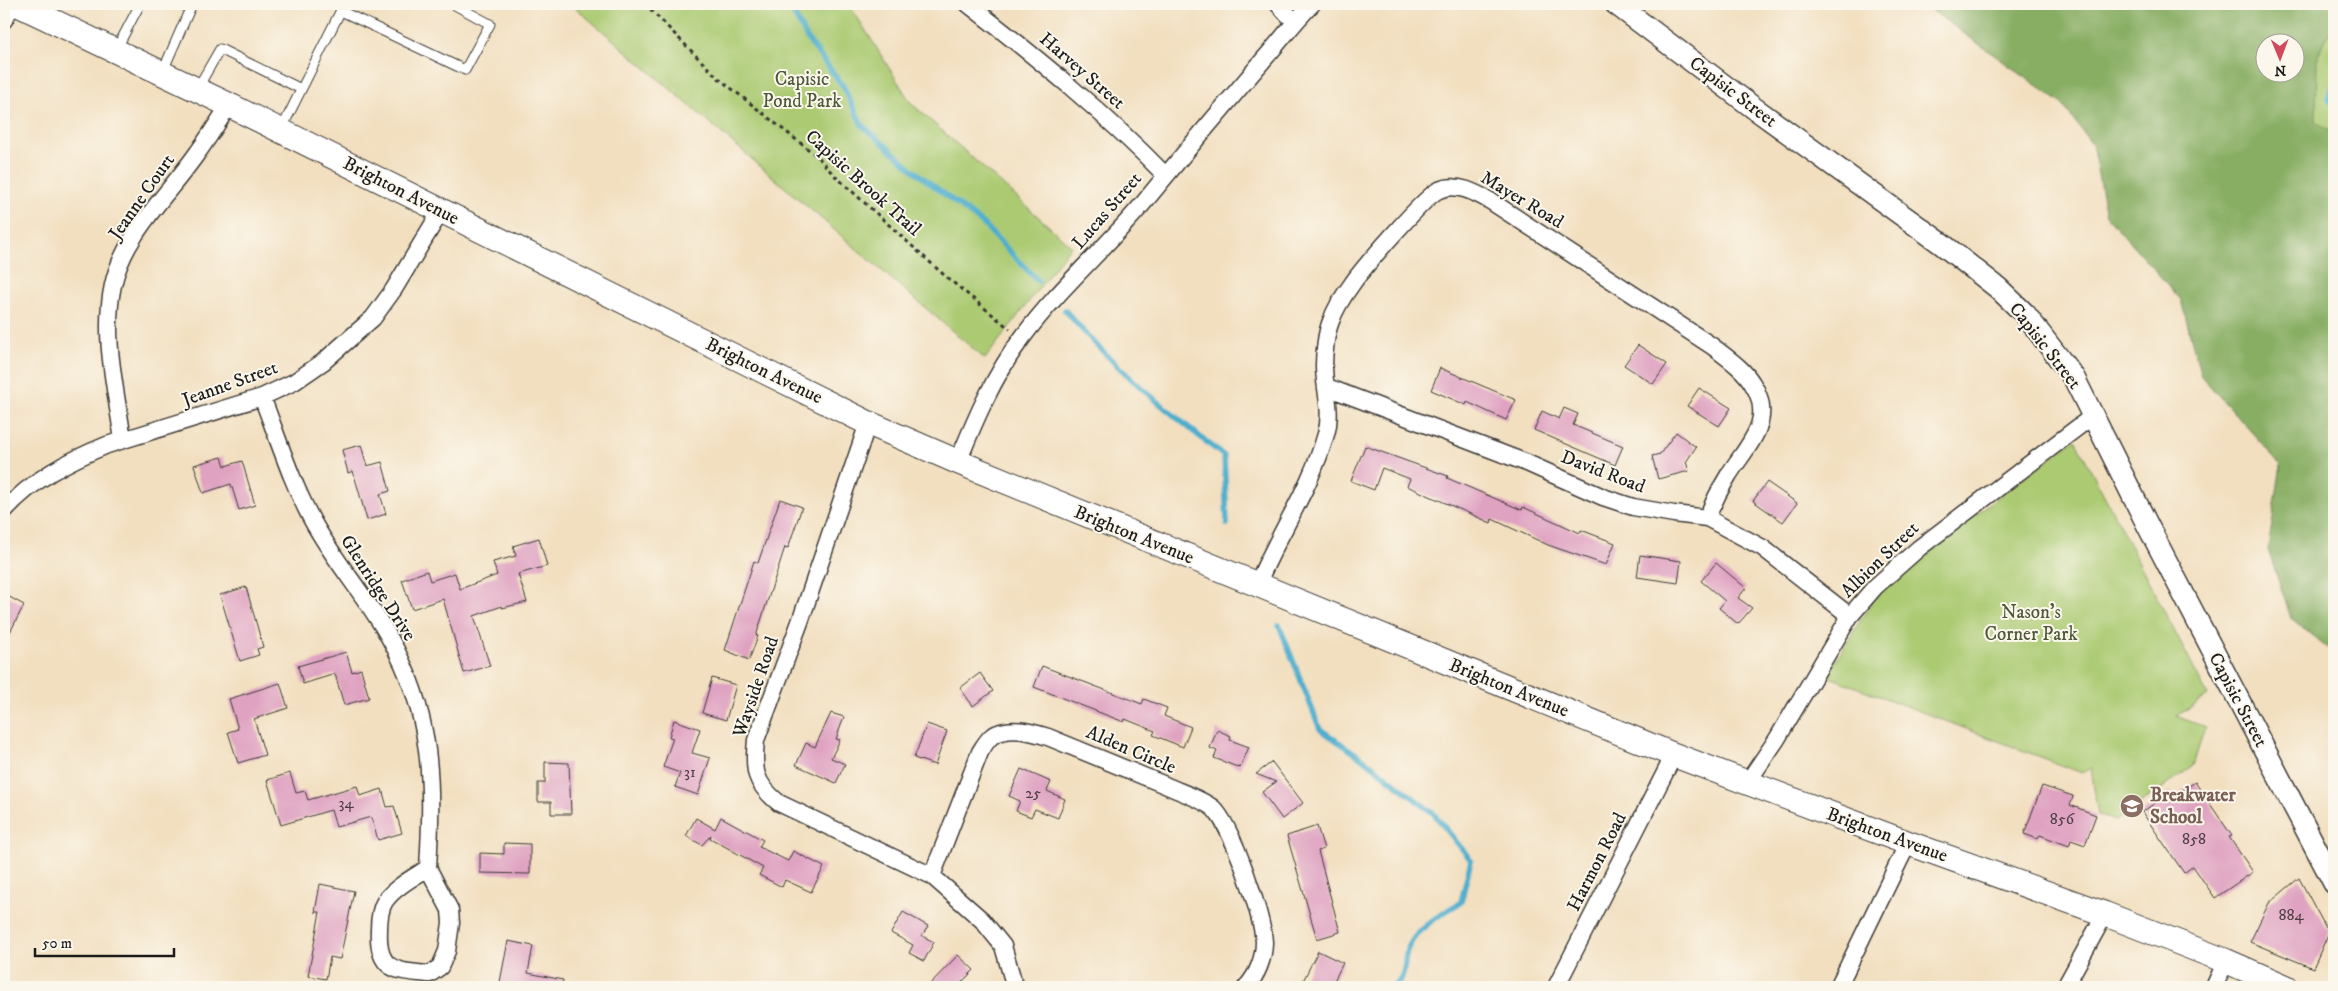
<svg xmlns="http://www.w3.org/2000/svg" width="2338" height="991" viewBox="0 0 2338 991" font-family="'IM FELL DW Pica',serif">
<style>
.green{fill:#abca72;stroke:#647347}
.forest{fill:#88ae64;stroke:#526540;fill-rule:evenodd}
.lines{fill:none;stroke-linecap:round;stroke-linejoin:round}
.stream{stroke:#4eaecd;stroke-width:5.5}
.building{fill:#dfa2c1}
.service-casing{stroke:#3c3935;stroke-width:11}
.minor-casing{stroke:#3c3935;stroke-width:19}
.tertiary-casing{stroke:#3c3935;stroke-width:24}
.secondary-casing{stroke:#3c3935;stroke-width:26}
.path{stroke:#3c3935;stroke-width:3;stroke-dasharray:4 4;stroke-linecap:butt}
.service{stroke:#fff;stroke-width:9}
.minor{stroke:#fff;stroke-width:16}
.tertiary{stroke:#fff;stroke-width:21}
.secondary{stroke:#fff;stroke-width:24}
.labels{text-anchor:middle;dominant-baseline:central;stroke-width:4;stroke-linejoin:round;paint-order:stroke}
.number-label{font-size:16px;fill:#4d3e45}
.street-label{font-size:19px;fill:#1c1c1c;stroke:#fbf7ec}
.park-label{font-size:19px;fill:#4e593a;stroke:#fbf7ec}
.education-label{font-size:19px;font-weight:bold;fill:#785e54;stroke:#fbf7ec;text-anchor:start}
</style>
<rect width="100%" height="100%" fill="#fbf7ec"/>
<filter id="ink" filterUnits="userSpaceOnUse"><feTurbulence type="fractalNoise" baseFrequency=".02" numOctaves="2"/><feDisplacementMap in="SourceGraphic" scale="10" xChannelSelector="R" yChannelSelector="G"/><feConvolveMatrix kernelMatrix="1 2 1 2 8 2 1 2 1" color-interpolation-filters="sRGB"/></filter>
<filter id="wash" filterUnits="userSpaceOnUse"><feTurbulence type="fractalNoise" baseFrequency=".0096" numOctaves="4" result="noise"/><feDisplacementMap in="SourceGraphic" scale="20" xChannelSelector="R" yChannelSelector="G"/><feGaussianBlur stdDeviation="1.12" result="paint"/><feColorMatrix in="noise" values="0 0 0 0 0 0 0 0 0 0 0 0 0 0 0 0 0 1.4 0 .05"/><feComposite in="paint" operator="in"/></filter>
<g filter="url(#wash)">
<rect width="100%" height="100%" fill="#f2dfc0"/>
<path class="green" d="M571 4H849L911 103 1071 246 985 359Z
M2334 4V167L2296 72V42Z
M2075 439 2208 696 2176 716 2205 727 2193 766 2116 821 2098 815 2091 768 2082 773 1827 676 1872 601 1895 575Z"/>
<path class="forest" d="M1923 4H2334V25L2317 55 2316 122 2334 134V654L2291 618 2268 550 2281 465 2201 376 2181 300 2106 215 2092 144 2061 103ZM2266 42H2296V72H2266Z"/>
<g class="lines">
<path class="stream" d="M788 4 808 40 843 86 862 125 917 173 983 224 1038 281
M2334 83 2329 99 2334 105
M1065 310C1111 366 1168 411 1224 456L1227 524
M1279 625 1320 729 1369 763 1434 814 1471 860 1461 902C1442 914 1418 926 1408 948 1402 962 1409 975 1393 987"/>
</g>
<g id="blocks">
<path class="building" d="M1638 345 1667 364 1653 384 1624 365Z
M1440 368 1516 400 1506 420 1467 402 1466 405 1431 390Z
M1699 388 1731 408 1719 426 1687 406Z
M1564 408 1578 414 1573 425 1623 446 1615 465 1534 430 1542 411 1559 419Z
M1676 432 1696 447 1686 462 1689 471 1658 479 1652 456 1660 454Z
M361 445 367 466 382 462 390 491 380 494 386 514 367 520 353 471 348 473 342 450Z
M1365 446 1448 476 1447 478 1522 510 1523 507 1580 533 1581 530 1615 543 1606 565 1548 545 1492 519 1491 523 1407 486 1410 479 1382 468 1374 490 1351 481Z
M222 457 225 466 242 461 255 505 239 510 231 484 203 493 194 465Z
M1767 482 1797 503 1783 522 1753 501Z
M780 499 802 507 788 548 785 547 756 636H758L749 660 725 650 754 561 758 563Z
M539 538 547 566 518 574 527 602 502 608V606L474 616 490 666 464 673 443 599 412 609 402 580 427 571 430 581 455 573 460 589 497 575 493 562 516 556 513 546Z
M1640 555 1681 561 1678 583 1637 577Z
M1716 563 1746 588 1738 598 1752 608 1738 624 1719 608 1725 601 1701 581Z
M246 587 263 647 257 649 259 655 240 661 220 595Z
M4 594 24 605 4 644Z
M346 652 352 672 361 669 369 698 344 705 335 674 303 684 298 666Z
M1042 666 1142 704 1144 699 1167 708 1164 716 1191 727 1183 747 1153 735 1155 731 1125 719 1124 722 1034 687Z
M980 673 993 691 973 706 960 688Z
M712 678 736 685 726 720 702 713Z
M280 683 288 708 254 719 265 755 238 763 228 732 238 729 229 699Z
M831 713 844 717 836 739 840 740 831 758 845 764 836 783 796 765 806 743 815 747Z
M674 720 700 729 692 753 710 758 698 795 675 787 680 773 663 767 673 738 669 737Z
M927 724 947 731 935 765 914 758Z
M1217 730 1231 736 1230 740 1249 747 1240 768 1214 758 1217 751 1210 748Z
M545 762 569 763 571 814H551V802H538V783H545Z
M1272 762 1303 803 1282 819 1262 792 1276 782 1256 774Z
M1021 769 1051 782 1047 791 1065 799 1058 818 1035 809 1031 817 1016 811 1020 801 1009 796Z
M290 773 296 793 305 791 308 800 357 786 360 796 382 789 387 807 394 806 402 833 378 840 371 817 336 827 331 810 281 825 267 780Z
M2195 782 2232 836 2229 837 2253 872 2215 898 2193 866 2184 873 2142 812 2171 792 2174 796Z
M2042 786 2073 796 2070 805 2096 815 2085 845 2071 840 2069 846 2040 835 2038 839 2024 834Z
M721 817 763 840 759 847 788 861 793 851 824 867 811 892 785 880 782 887 759 875 763 868 710 838 711 835 702 845 686 836 696 818 715 829Z
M1317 826 1324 849 1318 851 1340 932 1317 939 1287 836Z
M504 843 530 844V874L480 873V853L504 854Z
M2299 878 2326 928 2330 930 2313 968 2250 942 2269 903Z
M320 884 354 891 340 959 330 957 326 979 308 976 320 912H315Z
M903 912 928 926 922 936 934 942 924 961 909 953 913 945 891 933Z
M508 941 533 946 528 973 563 980 562 987H499Z
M1318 951 1343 963 1331 987H1300Z
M958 955 974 970 957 987H927Z"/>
</g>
</g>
<g filter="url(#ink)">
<use href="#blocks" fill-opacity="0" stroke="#3c3935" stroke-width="1"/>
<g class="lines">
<g class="service-casing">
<path id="service" d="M341 11 465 70 490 24 453 4
M116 50 140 4
M162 73 192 4
M197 89 220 49 301 89
M281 130 344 4"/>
</g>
<g class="minor-casing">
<path id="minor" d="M968 4C1037 58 1104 112 1165 175
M1278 4 1294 21
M4 20 13 4
M1327 387 1527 463 1603 497 1633 507 1674 514 1707 518 1763 548 1850 616
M262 397C278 438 291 481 312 520 334 561 366 596 389 637 433 714 433 782 428 868 414 877 395 887 385 901 380 909 379 921 379 930 377 971 395 971 430 974L440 967 447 951 451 923 450 910 428 868
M868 423 800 622 756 740C753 770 754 783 779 803L932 876 982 920 1003 946 1014 984 1011 987
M123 440C116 390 102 335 113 285 124 234 169 194 198 152 209 137 219 121 229 105
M958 462C975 420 994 375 1022 338 1059 288 1106 248 1146 200 1185 152 1225 105 1265 58 1281 40 1295 21 1312 4
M4 511C33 479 68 461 107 445L262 397 294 382 323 362 373 318 394 289 441 211
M1257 585C1278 534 1311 488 1326 434 1333 411 1324 389 1324 366 1324 353 1326 333 1331 321 1335 309 1344 295 1352 284 1362 269 1426 195 1439 190 1457 182 1476 193 1492 202L1712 346C1726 357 1743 368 1752 383 1777 421 1746 446 1728 476 1720 489 1713 503 1707 518
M1747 783 1777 739 1850 616 1875 587 1919 548 2094 415
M932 876 980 752C983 747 988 739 992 736 1009 725 1032 732 1048 737 1087 753 1126 769 1165 785 1180 792 1200 798 1213 808 1232 825 1263 917 1264 942 1264 958 1257 976 1246 987
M1556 987 1674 755
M1838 987 1908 843
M2065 987 2105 914
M2214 987 2226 961"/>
</g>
<g class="tertiary-casing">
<path id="tertiary" d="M1616 4 1754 108 1942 244 1998 288 2025 314 2074 378 2148 526 2334 883"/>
</g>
<g class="secondary-casing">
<path id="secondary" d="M17 4 229 105 868 423 958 462 1674 755 1908 843 2105 914 2226 961 2286 987"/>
</g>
<path class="path" d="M645 4 717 77 818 157 833 174 944 275 1010 329"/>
<use href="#service" class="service"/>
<use href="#minor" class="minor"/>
<use href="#tertiary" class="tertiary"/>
<use href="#secondary" class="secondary"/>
</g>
</g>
<defs>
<g id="school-disc" transform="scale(1.25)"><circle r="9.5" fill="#8d6e63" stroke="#fbf7ec"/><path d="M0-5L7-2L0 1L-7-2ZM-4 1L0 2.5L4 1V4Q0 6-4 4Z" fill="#fff"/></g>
</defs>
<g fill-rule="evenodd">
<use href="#school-disc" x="2132" y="806"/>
</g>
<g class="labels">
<g class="number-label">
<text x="690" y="772">31</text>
<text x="1033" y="793">25</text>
<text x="346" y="803">34</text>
<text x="2062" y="819">856</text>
<text x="2194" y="839">858</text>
<text x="2291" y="915">884</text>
</g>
<g class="street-label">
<text transform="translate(1082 71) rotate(41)">Harvey Street</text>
<text transform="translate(1733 92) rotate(37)">Capisic Street</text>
<text transform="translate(863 183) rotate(42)">Capisic Brook Trail</text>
<text transform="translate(401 191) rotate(27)">Brighton Avenue</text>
<text transform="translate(142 197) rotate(-55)">Jeanne Court</text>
<text transform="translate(1522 200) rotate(31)">Mayer Road</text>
<text transform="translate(1107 211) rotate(-49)">Lucas Street</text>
<text transform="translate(2045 346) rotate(52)">Capisic Street</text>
<text transform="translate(764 371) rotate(26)">Brighton Avenue</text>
<text transform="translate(230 384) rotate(-20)">Jeanne Street</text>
<text transform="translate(1603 472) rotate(21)">David Road</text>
<text transform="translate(1134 535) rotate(22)">Brighton Avenue</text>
<text transform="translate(1880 560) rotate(-44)">Albion Street</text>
<text transform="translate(378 588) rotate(57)">Glenridge Drive</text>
<text transform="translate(756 687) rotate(-71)">Wayside Road</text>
<text transform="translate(1509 688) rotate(22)">Brighton Avenue</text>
<text transform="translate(2238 700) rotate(62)">Capisic Street</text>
<text transform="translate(1131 750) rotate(23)">Alden Circle</text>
<text transform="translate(1887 835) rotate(20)">Brighton Avenue</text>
<text transform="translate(1597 862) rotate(-63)">Harmon Road</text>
</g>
<g class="park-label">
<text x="802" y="79">Capisic<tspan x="802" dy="22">Pond Park</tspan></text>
<text x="2031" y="612">Nason's<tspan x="2031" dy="22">Corner Park</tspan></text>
</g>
<g class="education-label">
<text x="2150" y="795">Breakwater<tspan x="2150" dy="22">School</tspan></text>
</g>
</g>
<rect width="2338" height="991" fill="none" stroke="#fbf7ec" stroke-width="20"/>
<g transform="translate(2280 58) rotate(179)"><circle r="24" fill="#fbf7ec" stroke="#a29f99"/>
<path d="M0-4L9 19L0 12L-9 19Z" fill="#d1495b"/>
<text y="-8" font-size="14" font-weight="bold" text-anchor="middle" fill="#1c1c1c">N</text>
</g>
<path d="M35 948v8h139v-8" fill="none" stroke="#1c1c1c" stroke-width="2.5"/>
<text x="42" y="948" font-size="15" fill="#1c1c1c" stroke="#fbf7ec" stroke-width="4" paint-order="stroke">50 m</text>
</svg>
